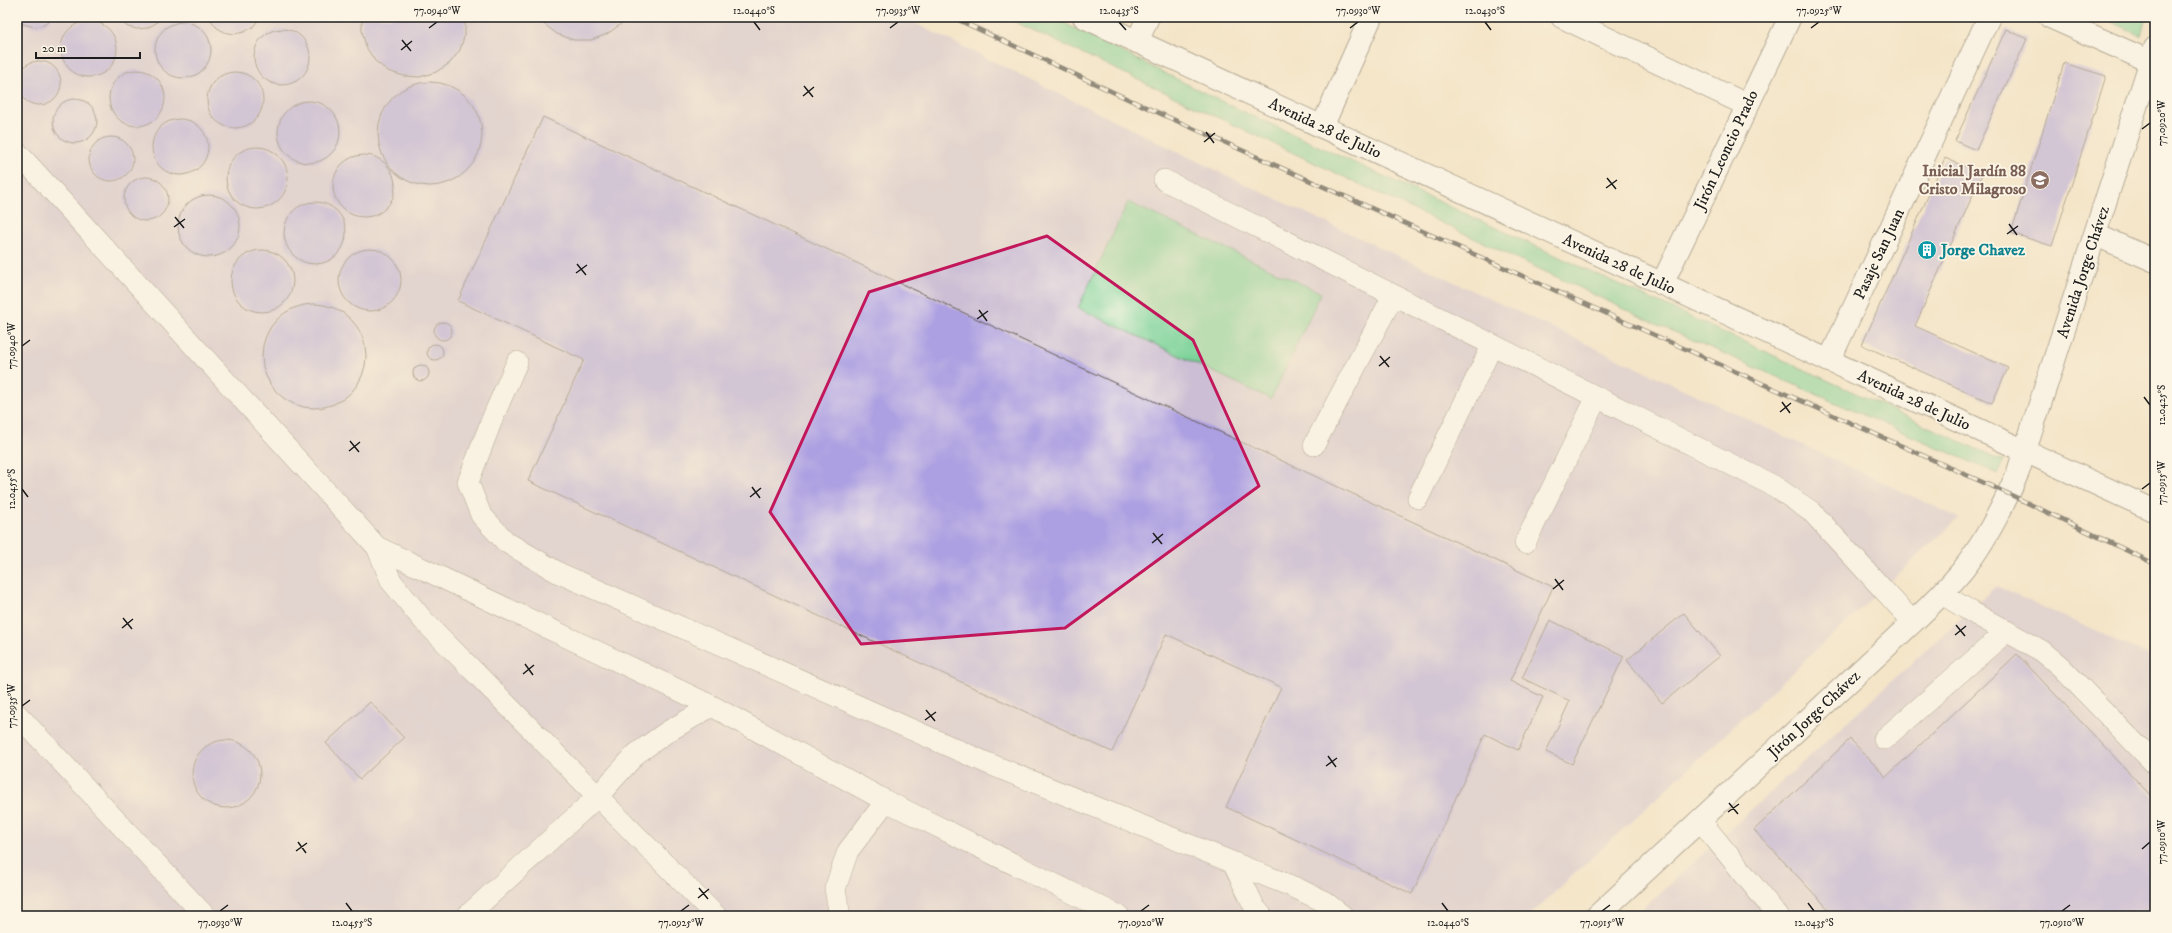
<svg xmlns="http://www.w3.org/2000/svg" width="2172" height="933" viewBox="0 0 2172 933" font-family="'IM FELL DW Pica',serif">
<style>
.industrial{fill:#ccbed4}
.green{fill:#79d298;stroke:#4a775a}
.building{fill:#ac9fe2}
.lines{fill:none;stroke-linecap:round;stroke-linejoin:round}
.service-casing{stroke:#686259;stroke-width:22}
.pedestrian-casing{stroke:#686259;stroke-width:24}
.minor-casing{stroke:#686259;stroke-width:24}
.tertiary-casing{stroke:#686259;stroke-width:24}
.service{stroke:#fff;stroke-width:21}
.pedestrian{stroke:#fff;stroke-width:22}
.minor{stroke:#fff;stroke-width:22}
.tertiary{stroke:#fff;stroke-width:22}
.rail-casing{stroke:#1c1c1c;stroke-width:4.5}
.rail{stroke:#fcf5e5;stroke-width:3;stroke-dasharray:9;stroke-linecap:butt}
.marked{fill:none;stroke:#c2185b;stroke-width:3;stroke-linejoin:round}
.ticks{fill:none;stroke:#1c1c1c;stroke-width:1.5}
.labels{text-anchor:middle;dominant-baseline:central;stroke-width:3.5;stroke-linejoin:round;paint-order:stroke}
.street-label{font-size:16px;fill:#1c1c1c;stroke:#fcf5e5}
.education-label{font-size:16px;font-weight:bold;fill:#785e54;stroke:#fcf5e5;text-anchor:end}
.culture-label{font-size:16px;font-weight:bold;fill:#0d838f;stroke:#fcf5e5;text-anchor:start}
.neatline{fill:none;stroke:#1c1c1c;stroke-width:1.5}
.ticks-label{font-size:10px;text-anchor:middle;fill:#1c1c1c}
</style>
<rect width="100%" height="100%" fill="#fcf5e5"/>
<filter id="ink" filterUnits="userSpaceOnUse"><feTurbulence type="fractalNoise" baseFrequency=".025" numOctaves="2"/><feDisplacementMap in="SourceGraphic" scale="8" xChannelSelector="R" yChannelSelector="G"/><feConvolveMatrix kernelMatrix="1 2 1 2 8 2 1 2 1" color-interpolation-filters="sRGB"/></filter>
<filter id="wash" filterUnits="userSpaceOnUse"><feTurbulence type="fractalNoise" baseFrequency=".012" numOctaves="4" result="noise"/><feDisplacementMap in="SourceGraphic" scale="16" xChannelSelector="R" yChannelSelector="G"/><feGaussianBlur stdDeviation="0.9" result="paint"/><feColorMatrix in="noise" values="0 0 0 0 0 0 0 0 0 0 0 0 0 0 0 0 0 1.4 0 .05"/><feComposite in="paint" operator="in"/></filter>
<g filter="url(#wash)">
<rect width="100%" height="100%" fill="#f4e5c9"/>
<path class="industrial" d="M17 17H902L1242 183 1959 518 1529 916H17Z
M1996 586 2155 658V916H1635Z"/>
<path class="green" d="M1005 17H1052L1229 105 2003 461 1998 474 1654 323Z
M2101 17H2146L2141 36Z
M1128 202 1321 293 1271 399 1078 308Z"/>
<g id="blocks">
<path class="building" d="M17 17H54L44 25 35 27 19 23Z
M115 17H161L156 23 147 28 137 29 128 27Z
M209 17H260L253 27 244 32 234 34 224 32 216 27Z
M307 17H342V18L329 21 315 20Z
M362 17H465V34L460 50 450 63 436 72 420 77 404 76 388 71 375 61 366 47 362 31Z
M540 17H625L621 24 607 34 591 40H574L557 34 544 24Z
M61 49a28 28 0 1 1 56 0a28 28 0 1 1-56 0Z
M155 50a28 28 0 1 1 56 0a28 28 0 1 1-56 0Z
M254 57a28 28 0 1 1 56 0a28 28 0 1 1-56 0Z
M2006 29 2027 39 1976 150 1955 141Z
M17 83a22 22 0 1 1 44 0a22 22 0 1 1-44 0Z
M2064 63 2106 76 2052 246 2011 233Z
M109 98a28 28 0 1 1 56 0a28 28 0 1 1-56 0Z
M207 100a28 28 0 1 1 56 0a28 28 0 1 1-56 0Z
M378 134a52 52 0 1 1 104 0a52 52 0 1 1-104 0Z
M53 121a22 22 0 1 1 44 0a22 22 0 1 1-44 0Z
M278 132a31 31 0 1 1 62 0a31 31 0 1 1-62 0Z
M543 117 1553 587 1510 681 1543 697 1518 750 1485 734 1412 894 1226 807 1281 687 1166 634 1112 752 528 481 584 360 458 301Z
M152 147a28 28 0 1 1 56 0a28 28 0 1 1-56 0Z
M89 159a22 22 0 1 1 44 0a22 22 0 1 1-44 0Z
M226 178a31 31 0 1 1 62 0a31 31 0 1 1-62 0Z
M333 186a31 31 0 1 1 62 0a31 31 0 1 1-62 0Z
M1945 158 1982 174 1915 326 2008 368 1992 403 1862 345Z
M124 199a22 22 0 1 1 44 0a22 22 0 1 1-44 0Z
M178 226a31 31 0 1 1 62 0a31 31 0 1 1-62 0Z
M284 233a31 31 0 1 1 62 0a31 31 0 1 1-62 0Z
M339 280a31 31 0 1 1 62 0a31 31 0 1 1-62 0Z
M231 281a31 31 0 1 1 62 0a31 31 0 1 1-62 0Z
M262 356a52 52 0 1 1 104 0a52 52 0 1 1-104 0Z
M434 331a9 9 0 1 1 18 0a9 9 0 1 1-18 0Z
M427 352a8 8 0 1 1 16 0a8 8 0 1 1-16 0Z
M413 373a8 8 0 1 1 16 0a8 8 0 1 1-16 0Z
M1684 613 1720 656 1662 703 1627 660Z
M1550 620 1624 656 1572 764 1546 752 1570 701 1522 678Z
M2017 654 2155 800V916H1835L1754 830 1850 739 1886 777Z
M370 702 404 738 360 779 326 743Z
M192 774a34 34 0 1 1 68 0a34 34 0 1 1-68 0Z"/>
</g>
</g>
<g filter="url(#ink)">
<use href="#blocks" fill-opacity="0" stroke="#686259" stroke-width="1"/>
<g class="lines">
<g class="service-casing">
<path id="service" d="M17 152 377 547 391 581 423 620 716 916
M1164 180 1774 486 1812 512 1913 622
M517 362 493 417 468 482 481 515 506 542 559 573 987 763 1296 888 1325 902 1343 916
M1314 445 1393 296
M1418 498 1492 346
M1525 543 1596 399
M377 547 712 706 886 801 1119 916
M1942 594 1975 614 2042 651 2061 667 2155 764
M17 714 205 916
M1884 739 2007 631
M1700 820 1778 916
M1233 863 1255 908 1262 916
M467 916 597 797 636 754 667 732 712 706
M840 916 835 889 848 851 886 801"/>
</g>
<g class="pedestrian-casing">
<path id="pedestrian" d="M2050 17 2151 62"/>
</g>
<g class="minor-casing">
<path id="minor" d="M1562 17 1747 105
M1137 42 1148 17
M1322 127 1371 17
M2096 235 2155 261
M1662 284 1790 17
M1829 361 1989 17"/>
</g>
<g class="tertiary-casing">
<path id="tertiary" d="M1084 17 2155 511
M1597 916 1913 622C1930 606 1947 589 1962 571 1986 541 2003 507 2018 472L2155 48"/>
</g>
<use href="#service" class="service"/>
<use href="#pedestrian" class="pedestrian"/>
<use href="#minor" class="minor"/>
<use href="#tertiary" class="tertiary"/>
<g class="rail-casing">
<path id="rail" d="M952 17 1130 100 2009 494 2155 564"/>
</g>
<use href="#rail" class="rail"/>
</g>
</g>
<path d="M0 0H2172V933H0ZM1047 236 1193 340 1259 486 1065 628 861 644 770 512 869 292Z" fill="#f4e5c9" fill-opacity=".55" fill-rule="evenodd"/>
<path class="marked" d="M1047 236 1193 340 1259 486 1065 628 861 644 770 512 869 292Z"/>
<path class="ticks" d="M754 22 760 30M1119 22 1126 30M1485 22 1491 30M429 28 437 22M890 28 898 22M1350 28 1358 22M1811 28 1819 22M402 40 411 51M401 50 412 41M804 86 813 97M803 96 814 87M2142 129 2150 123M1206 132 1214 143M1204 142 1215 133M1607 178 1616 189M1606 188 1617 180M175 217 184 228M2009 224 2017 235M174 227 185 219M2007 234 2018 226M577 264 586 275M576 273 587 265M979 310 987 321M977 319 988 311M22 346 30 340M1380 356 1389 367M1379 366 1390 357M2144 397 2150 405M1782 402 1790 413M1780 412 1791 403M350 441 359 452M349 451 360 442M752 487 760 498M22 489 28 497M2142 489 2150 483M750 497 761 488M1153 533 1162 544M1152 543 1163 534M1555 579 1563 590M1553 589 1564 580M123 618 132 629M1956 625 1965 636M122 628 133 619M1955 635 1966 626M525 664 533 675M523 674 534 665M22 706 30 700M926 710 935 721M925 720 936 712M1328 756 1336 767M1326 766 1337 758M1729 803 1738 814M1728 812 1739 804M298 842 306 853M2142 849 2150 842M296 851 307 843M699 888 708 899M698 898 709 889M346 903 352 911M1442 903 1448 911M1808 903 1814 911M220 911 228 905M681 911 689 905M1141 911 1149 905M1602 911 1610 905M2062 911 2070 905"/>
<defs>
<g id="school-disc" transform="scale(1)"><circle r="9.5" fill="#8d6e63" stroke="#fcf5e5"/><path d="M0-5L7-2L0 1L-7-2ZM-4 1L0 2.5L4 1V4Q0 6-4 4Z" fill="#fff"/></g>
<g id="building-disc" transform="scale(1)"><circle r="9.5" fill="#0f9aa8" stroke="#fcf5e5"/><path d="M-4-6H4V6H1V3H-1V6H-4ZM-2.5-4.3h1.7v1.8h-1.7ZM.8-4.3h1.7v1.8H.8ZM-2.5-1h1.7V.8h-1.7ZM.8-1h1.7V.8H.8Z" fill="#fff"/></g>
</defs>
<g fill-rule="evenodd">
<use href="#school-disc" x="2040" y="180"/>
<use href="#building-disc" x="1927" y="250"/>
</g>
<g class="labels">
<g class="street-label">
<text transform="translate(1325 128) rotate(25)">Avenida 28 de Julio</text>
<text transform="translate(1726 150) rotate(-65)">Jirón Leoncio Prado</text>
<text transform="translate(1879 254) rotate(-65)">Pasaje San Juan</text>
<text transform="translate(1619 264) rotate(25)">Avenida 28 de Julio</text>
<text transform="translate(2083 272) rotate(-72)">Avenida Jorge Chávez</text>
<text transform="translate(1914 400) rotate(25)">Avenida 28 de Julio</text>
<text transform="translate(1814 714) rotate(-43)">Jirón Jorge Chávez</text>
</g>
<g class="education-label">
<text x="2026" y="171">Inicial Jardín 88<tspan x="2026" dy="18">Cristo Milagroso</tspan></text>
</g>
<g class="culture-label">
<text x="1941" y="250">Jorge Chavez</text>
</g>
</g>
<rect width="2172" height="933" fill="none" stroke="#fcf5e5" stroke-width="44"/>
<path d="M36 52v6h104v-6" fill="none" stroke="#1c1c1c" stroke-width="2"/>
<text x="42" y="52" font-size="12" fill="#1c1c1c" stroke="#fcf5e5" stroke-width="3" paint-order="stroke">20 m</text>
<rect x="22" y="22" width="2128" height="889" class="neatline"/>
<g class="ticks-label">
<text x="437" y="14">77.0940°W</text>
<text x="754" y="14">12.0440°S</text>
<text x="898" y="14">77.0935°W</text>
<text x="1119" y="14">12.0435°S</text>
<text x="1358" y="14">77.0930°W</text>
<text x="1485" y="14">12.0430°S</text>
<text x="1819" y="14">77.0925°W</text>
<text transform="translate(2161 123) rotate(-90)" y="4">77.0920°W</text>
<text transform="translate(11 346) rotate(-90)" y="4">77.0940°W</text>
<text transform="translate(2161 405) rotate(-90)" y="4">12.0425°S</text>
<text transform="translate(2161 483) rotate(-90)" y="4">77.0915°W</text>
<text transform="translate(11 489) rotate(-90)" y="4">12.0455°S</text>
<text transform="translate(11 706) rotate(-90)" y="4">77.0935°W</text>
<text transform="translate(2161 842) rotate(-90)" y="4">77.0910°W</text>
<text x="220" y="926">77.0930°W</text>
<text x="352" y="926">12.0455°S</text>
<text x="681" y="926">77.0925°W</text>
<text x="1141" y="926">77.0920°W</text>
<text x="1448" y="926">12.0440°S</text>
<text x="1602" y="926">77.0915°W</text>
<text x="1814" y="926">12.0435°S</text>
<text x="2062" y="926">77.0910°W</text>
</g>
</svg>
